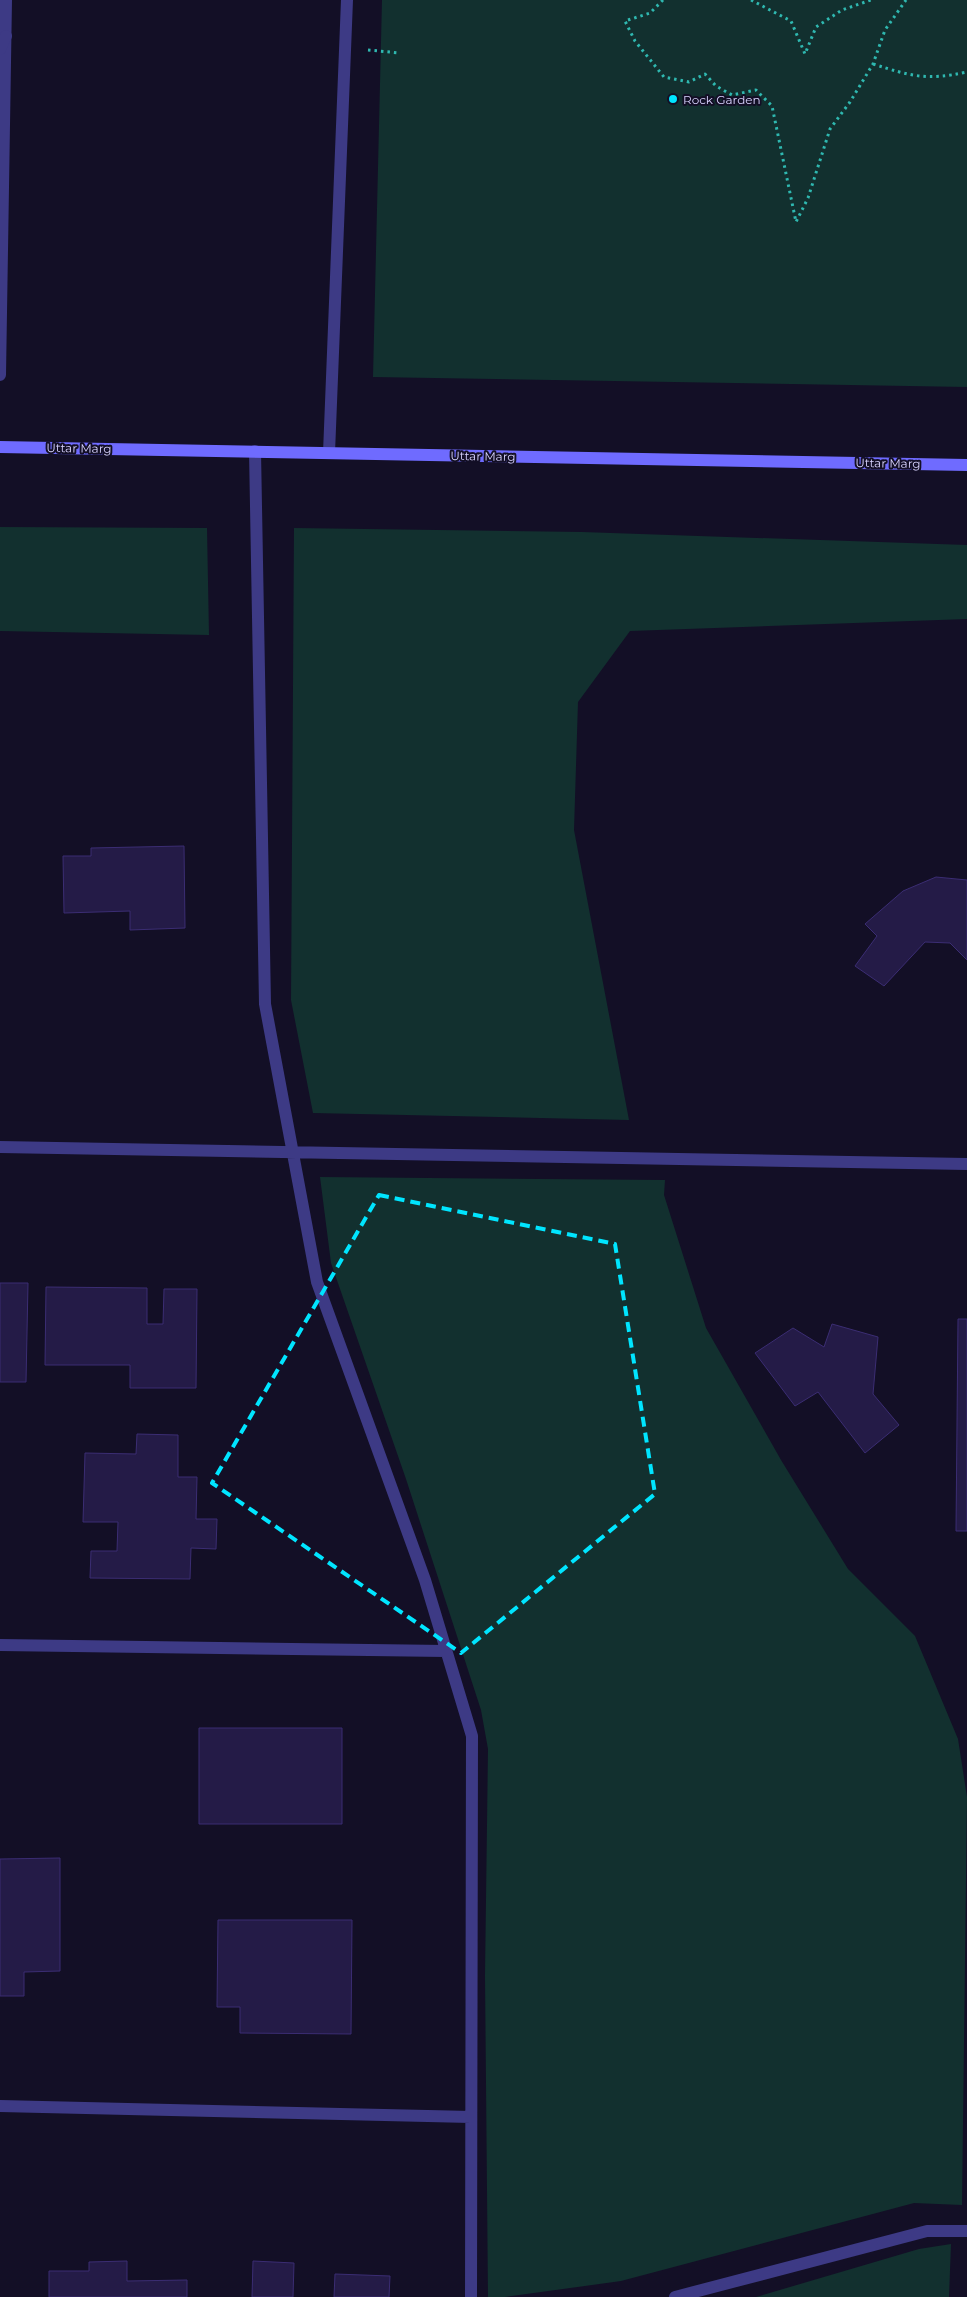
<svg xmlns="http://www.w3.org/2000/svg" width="967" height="2297" viewBox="0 0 967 2297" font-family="Montserrat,sans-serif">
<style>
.green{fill:#12302f}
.building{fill:#241b47;stroke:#3b2d73}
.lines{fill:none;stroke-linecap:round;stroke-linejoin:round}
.path{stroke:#2fb8b0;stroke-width:3;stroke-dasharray:2.5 4;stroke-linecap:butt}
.lane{stroke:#3d3a85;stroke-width:12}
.street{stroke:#3d3a85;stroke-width:12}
.secondary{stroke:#6f6bff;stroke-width:12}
.marked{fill:none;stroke:#00e5ff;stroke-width:4;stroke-dasharray:10 6;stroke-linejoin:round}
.poi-dot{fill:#00e5ff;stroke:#130f26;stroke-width:2}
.labels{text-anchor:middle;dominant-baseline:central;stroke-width:4;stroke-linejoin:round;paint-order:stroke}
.poi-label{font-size:12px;fill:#d9d4ff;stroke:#130f26;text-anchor:start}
.street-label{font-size:12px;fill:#d9d4ff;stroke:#130f26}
</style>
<rect width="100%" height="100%" fill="#130f26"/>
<path class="green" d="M382 0H967V387L373 377Z
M0 527 207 528 209 635 0 631Z
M294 528 582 532 967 545V619L630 631 578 702 574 830 629 1120 313 1113 291 1000Z
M320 1177 665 1180 664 1195 706 1328 781 1460 848 1569 915 1636 958 1739 967 1797 962 2205 914 2203 621 2281 505 2297H488L485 1976 488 1749 481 1710 406 1479 331 1263Z
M951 2244 949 2297H756L919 2249Z"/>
<path class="building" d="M184 846 185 928 130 930V911L64 913 63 856H91V848Z
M936 877 967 880V960L950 943 925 942 884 986 855 966 877 936 865 924 903 891Z
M0 1283H28L26 1382H0Z
M46 1287 147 1288V1324H163L164 1289H197L196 1388H130V1365H45Z
M958 1319H967V1531H956Z
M832 1324 878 1337 873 1394 899 1425 865 1453 818 1392 795 1406 755 1353 793 1328 824 1347Z
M137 1434 178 1435V1477H197L196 1519H217L216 1549 191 1548 190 1579 90 1578 91 1551H117L118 1522H83L85 1453 136 1454Z
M199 1728H342V1824H199Z
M60 1858V1971L24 1972V1996H0V1859Z
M218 1920H352L351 2034 240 2033V2007H217Z
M127 2261V2281L187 2280V2297H49V2271H89V2262Z
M253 2261 294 2263 293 2297H252Z
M335 2274 390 2276 389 2297H334Z"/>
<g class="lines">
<path class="path" d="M663 0 650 13 625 21 635 41 664 77 689 82 705 74 716 86 732 95 756 90 772 106 796 222 808 198 830 129 850 102 873 64 885 30 906 0
M751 0 791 21 805 54 816 27 842 10 871 0
M368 50 400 53
M873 64C911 76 926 81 967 72"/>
<path class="lane" d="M0 375 6 0"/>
<path class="street" d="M0 49 6 36
M255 451 265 1004 317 1282 425 1580 472 1736 471 2297
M329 453 347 0
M0 1147 967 1164
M0 1645 446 1651
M0 2106 471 2117
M675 2297 927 2231H967"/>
<path class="secondary" d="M0 447 967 465"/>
</g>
<path class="marked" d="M379 1195 615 1244 655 1494 461 1653 212 1483Z"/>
<circle class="poi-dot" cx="673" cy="99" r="5"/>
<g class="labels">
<g class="poi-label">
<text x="683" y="99">Rock Garden</text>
</g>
<g class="street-label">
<text transform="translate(79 448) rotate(1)">Uttar Marg</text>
<text transform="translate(483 456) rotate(1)">Uttar Marg</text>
<text transform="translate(888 463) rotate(1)">Uttar Marg</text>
</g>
</g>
</svg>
